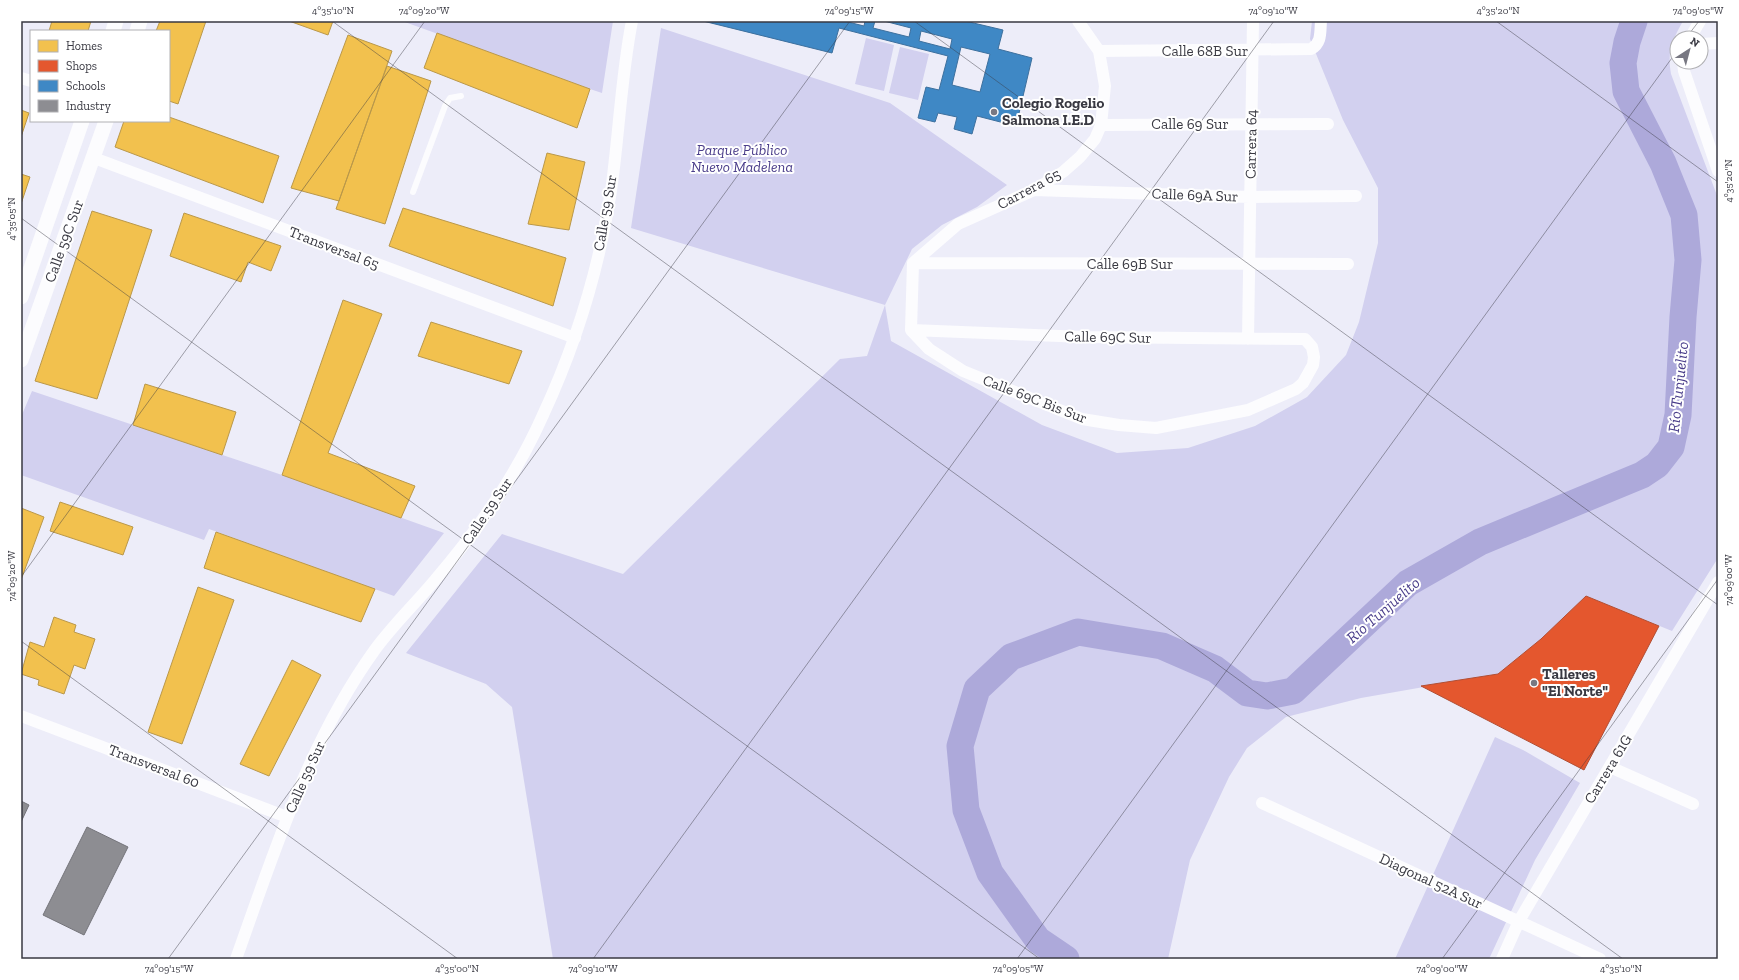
<svg xmlns="http://www.w3.org/2000/svg" width="1739" height="980" viewBox="0 0 1739 980" font-family="'Zilla Slab',serif">
<style>
.green{fill:#d2d0ef}
.homes{fill:#f2c14e;stroke:#ba984a}
.shops{fill:#e4572e;stroke:#b14e34}
.schools{fill:#3f88c5;stroke:#3d709e;fill-rule:evenodd}
.industry{fill:#8d8d92;stroke:#74747a}
.lines{fill:none;stroke-linecap:round;stroke-linejoin:round}
.river{stroke:#ada9da;stroke-width:27}
.service{stroke:#fcfcfe;stroke-width:6}
.minor{stroke:#fcfcfe;stroke-width:12}
.tertiary{stroke:#fcfcfe;stroke-width:15}
.ticks{fill:none;stroke:#393942;stroke-width:1;stroke-opacity:0.45}
.poi-dot{fill:#787882;stroke:#fff;stroke-width:1.5}
.labels{text-anchor:middle;dominant-baseline:central;stroke-width:4;stroke-linejoin:round;paint-order:stroke}
.street-label{font-size:15px;fill:#393942;stroke:#fff}
.poi-label{font-size:15px;font-weight:bold;fill:#393942;stroke:#fff;text-anchor:start}
.park-label{font-size:15px;font-style:italic;fill:#4a3d8a;stroke:#fff}
.water-label{font-size:16px;font-style:italic;fill:#493d8a;stroke:#fff}
.neatline{fill:none;stroke:#393942;stroke-width:1.5}
.ticks-label{font-size:10px;text-anchor:middle;fill:#393942}
</style>
<rect width="100%" height="100%" fill="#ededf9"/>
<path class="green" d="M402 21H613L602 93 590 89Z
M1312 21H1683C1672 41 1667 51 1671 74L1718 198V558L1672 631 1586 596 1541 639 1498 674 1361 698 1286 717 1247 748 1229 777 1190 860 1168 959H553L512 707 486 684 406 653 502 534 623 574 840 359 867 356 885 305 631 228 661 28 890 103 1007 185 977 207 942 225 912 249 885 305 891 341 1042 425 1117 453 1188 448 1255 426 1307 397 1346 355 1359 322 1378 243V188L1343 120 1310 39Z
M866 38 894 45 884 91 855 84Z
M900 47 929 54 918 100 889 93Z
M32 391 282 475 444 533 394 596 209 529 204 540 21 475V417Z
M1495 737 1523 750 1580 783 1535 860 1489 959H1395Z"/>
<path class="homes" d="M52 21H91L88 31H49Z
M160 21H206L178 104 169 101V31H156Z
M289 21H333L328 35Z
M437 33 590 89 577 128 424 68Z
M348 35 392 51 339 201 291 188Z
M387 66 431 81 385 224 336 209Z
M21 110 29 113 21 137Z
M169 117 279 156 263 203 115 147 124 121H169Z
M547 153 585 162 569 230 528 224Z
M21 174 30 177 21 204Z
M403 208 566 258 553 306 389 246Z
M92 211 152 230 97 399 35 381Z
M184 213 281 246 271 271 248 262 241 282 170 256Z
M343 300 382 314 328 453 415 486 401 518 282 475Z
M431 322 522 351 509 384 418 356Z
M145 384 236 412 222 455 133 425Z
M60 502 133 527 123 555 50 531Z
M21 508 44 517 21 580Z
M216 532 375 589 361 622 204 568Z
M198 587 234 600 182 744 148 732Z
M54 617 76 625 74 632 95 639 85 669 74 665 64 694 38 685 39 680 21 674 30 642 44 647Z
M292 660 321 675 269 776 240 764Z"/>
<path class="shops" d="M1586 596 1659 626 1584 770 1421 686 1498 674 1541 639Z"/>
<path class="schools" d="M703 21H844L864 26 865 21H875L873 28 909 37 911 28 884 21H965L1003 30 998 49 1032 58 1016 126 977 116 972 134 954 129 957 117 938 113 935 122 918 118 926 87 939 90 948 56 839 28 832 53ZM921 31 952 39 950 49 919 41ZM961 47 990 54 980 92 952 85Z"/>
<path class="industry" d="M21 801 29 805 21 822Z
M87 827 128 847 84 935 43 915Z"/>
<g class="lines">
<path class="river" d="M1066 959 1038 940 990 873 966 810 960 746 977 689 1011 657 1078 632 1162 646 1215 669 1247 693 1267 696 1293 691 1408 583 1480 542 1642 475 1657 465 1671 447 1678 415 1683 317 1688 260 1684 215 1663 163 1626 91 1623 63 1627 42 1634 21"/>
<path class="service" d="M413 192 445 106 450 98 461 96"/>
<path class="minor" d="M1690 38 1700 21
M1701 44 1718 43
M1099 51 1311 49C1322 43 1320 32 1321 21
M1683 62 1684 71 1718 171
M21 78 31 81
M1101 125 1328 124
M94 158 575 338
M1034 190 1250 197 1356 196
M913 263 1348 264
M913 263 958 224 1034 190 1063 172 1080 157 1095 139 1101 125 1105 86 1099 51 1078 21
M911 330 1084 337 1305 339 1312 347 1314 357 1313 365 1303 383 1296 389 1248 410 1156 428 1119 425 1082 419 963 371 929 349 911 330 913 263
M1248 339 1253 21
M21 716 287 817
M1610 767 1693 804
M1262 803 1600 959
M236 959C274 853 308 743 374 651 392 626 415 604 435 580 478 530 516 476 543 415 576 344 599 269 611 191 619 135 621 77 632 21
M1502 959 1519 921 1718 582"/>
<path class="tertiary" d="M113 31 116 21
M137 31 140 21
M21 297 82 121
M21 360 106 121"/>
</g>
<path class="ticks" d="M332 21 1623 959M914 21 1718 605M1496 21 1718 182M1686 38 1699 21M21 218 1040 959M21 577 425 21M21 641 458 959M168 959 850 21M593 959 1274 21M1017 959 1677 51M1442 959 1718 579"/>
<g class="poi-dot">
<circle cx="994" cy="112" r="4"/>
<circle cx="1534" cy="683" r="4"/>
</g>
<g class="labels">
<g class="street-label">
<text x="1205" y="51">Calle 68B Sur</text>
<text x="1190" y="124">Calle 69 Sur</text>
<text transform="translate(1251 144) rotate(-89)">Carrera 64</text>
<text transform="translate(1029 189) rotate(-28)">Carrera 65</text>
<text transform="translate(1195 195) rotate(2)">Calle 69A Sur</text>
<text transform="translate(605 213) rotate(-80)">Calle 59 Sur</text>
<text transform="translate(64 241) rotate(-70)">Calle 59C Sur</text>
<text transform="translate(334 248) rotate(21)">Transversal 65</text>
<text x="1130" y="264">Calle 69B Sur</text>
<text transform="translate(1108 337) rotate(1)">Calle 69C Sur</text>
<text transform="translate(1035 399) rotate(21)">Calle 69C Bis Sur</text>
<text transform="translate(487 511) rotate(-56)">Calle 59 Sur</text>
<text transform="translate(154 766) rotate(21)">Transversal 60</text>
<text transform="translate(1608 769) rotate(-59)">Carrera 61G</text>
<text transform="translate(305 777) rotate(-66)">Calle 59 Sur</text>
<text transform="translate(1431 881) rotate(25)">Diagonal 52A Sur</text>
</g>
<g class="poi-label">
<text x="1002" y="103">Colegio Rogelio<tspan x="1002" dy="17">Salmona I.E.D</tspan></text>
<text x="1542" y="674">Talleres<tspan x="1542" dy="17">"El Norte"</tspan></text>
</g>
<g class="park-label">
<text x="742" y="150">Parque Público<tspan x="742" dy="17">Nuevo Madelena</tspan></text>
</g>
<g class="water-label">
<text transform="translate(1678 387) rotate(-84)">Río Tunjuelito</text>
<text transform="translate(1383 610) rotate(-41)">Río Tunjuelito</text>
</g>
</g>
<rect width="1739" height="980" fill="none" stroke="#ffffff" stroke-width="44"/>
<rect x="30" y="30" width="140" height="92" fill="#ffffff" stroke="#b0b0b3"/>
<rect x="38" y="40" width="20" height="12" fill="#f2c14e" stroke="#b0b0b3"/>
<text x="66" y="50" font-size="12" fill="#393942">Homes</text>
<rect x="38" y="60" width="20" height="12" fill="#e4572e" stroke="#b0b0b3"/>
<text x="66" y="70" font-size="12" fill="#393942">Shops</text>
<rect x="38" y="80" width="20" height="12" fill="#3f88c5" stroke="#b0b0b3"/>
<text x="66" y="90" font-size="12" fill="#393942">Schools</text>
<rect x="38" y="100" width="20" height="12" fill="#8d8d92" stroke="#b0b0b3"/>
<text x="66" y="110" font-size="12" fill="#393942">Industry</text>
<g transform="translate(1689 50) rotate(36)"><circle r="19" fill="#ffffff" stroke="#b0b0b3"/>
<path d="M0-3L7 15L0 10L-7 15Z" fill="#787882"/>
<text y="-6" font-size="11" font-weight="bold" text-anchor="middle" fill="#393942">N</text>
</g>
<rect x="22" y="22" width="1695" height="936" class="neatline"/>
<g class="ticks-label">
<text x="333" y="14">4°35'10"N</text>
<text x="424" y="14">74°09'20"W</text>
<text x="849" y="14">74°09'15"W</text>
<text x="1273" y="14">74°09'10"W</text>
<text x="1498" y="14">4°35'20"N</text>
<text x="1698" y="14">74°09'05"W</text>
<text transform="translate(1728 181) rotate(-90)" y="4">4°35'20"N</text>
<text transform="translate(11 219) rotate(-90)" y="4">4°35'05"N</text>
<text transform="translate(11 576) rotate(-90)" y="4">74°09'20"W</text>
<text transform="translate(1728 580) rotate(-90)" y="4">74°09'00"W</text>
<text x="169" y="972">74°09'15"W</text>
<text x="457" y="972">4°35'00"N</text>
<text x="593" y="972">74°09'10"W</text>
<text x="1018" y="972">74°09'05"W</text>
<text x="1442" y="972">74°09'00"W</text>
<text x="1621" y="972">4°35'10"N</text>
</g>
</svg>
